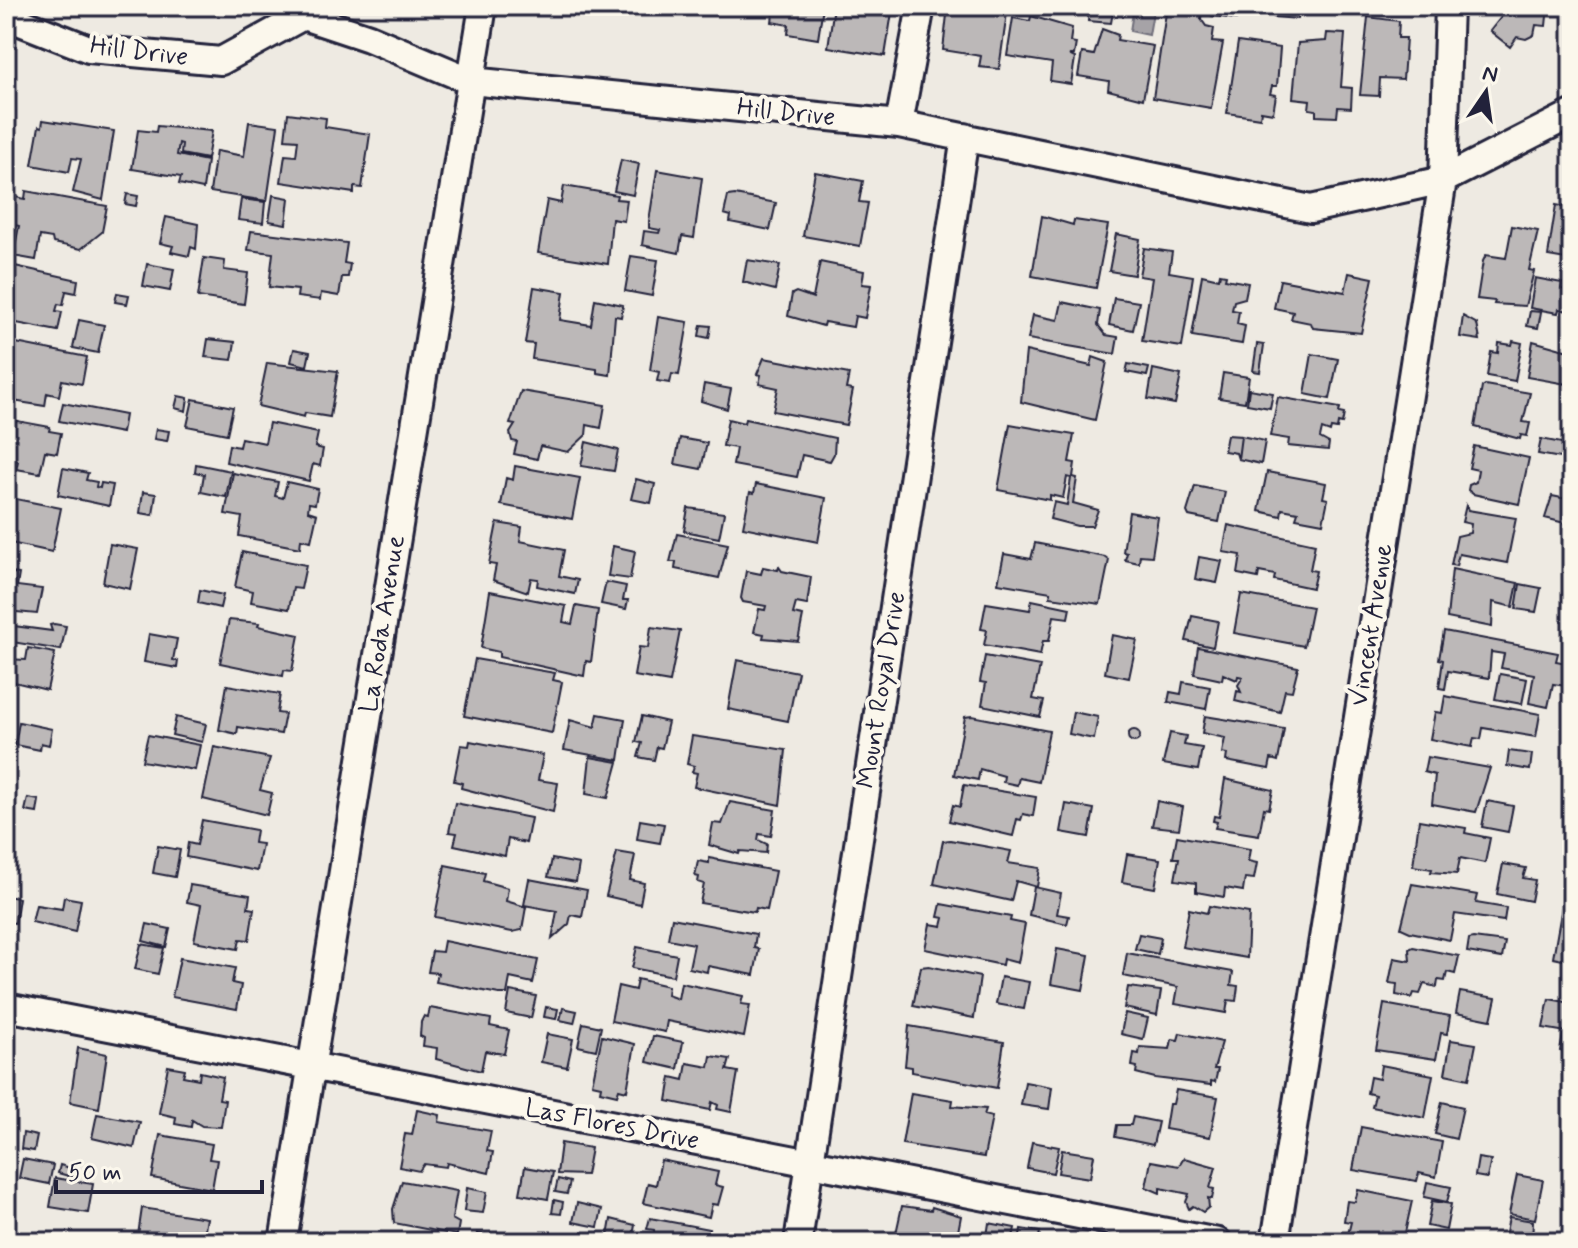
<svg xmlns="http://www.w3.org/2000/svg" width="1578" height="1248" viewBox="0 0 1578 1248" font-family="Mynerve,sans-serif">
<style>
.water{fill:#a6a3a7;stroke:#716f7c;stroke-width:2}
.building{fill:#bcb8b8;stroke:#22223b;stroke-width:2}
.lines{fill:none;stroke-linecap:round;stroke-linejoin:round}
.street-casing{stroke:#22223b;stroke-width:32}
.street{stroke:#fbf7ec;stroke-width:26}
.labels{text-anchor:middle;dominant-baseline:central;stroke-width:8;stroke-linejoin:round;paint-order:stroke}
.street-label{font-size:26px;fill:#22223b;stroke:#fbf7ec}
</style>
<rect width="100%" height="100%" fill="#eeeae2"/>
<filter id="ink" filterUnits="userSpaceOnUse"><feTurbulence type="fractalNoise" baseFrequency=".0125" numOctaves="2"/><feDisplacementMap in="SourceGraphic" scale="16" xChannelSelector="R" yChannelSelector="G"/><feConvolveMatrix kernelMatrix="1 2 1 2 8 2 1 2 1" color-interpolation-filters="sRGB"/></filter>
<g filter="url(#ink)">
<path class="water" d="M1134 6H1154L1149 35 1130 31Z"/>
<path class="building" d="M194 6H218V13L194 11Z
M774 6H823L818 39 788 34 789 25 772 22Z
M834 6H893L885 56 828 47Z
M948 6H1008L999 69 979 67 981 56 943 50Z
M1089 6H1114L1111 23 1088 21Z
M1167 6 1202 11 1201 19 1206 26 1214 28 1212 42 1223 43 1211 108 1153 98Z
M1214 6H1238L1236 19 1212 16Z
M1276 6H1299L1298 19 1274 17Z
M1495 6H1548L1546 26 1536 25 1534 35 1526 39 1517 37 1510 47 1490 31 1505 12 1495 10Z
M1031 16 1072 28 1070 42 1076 43 1074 55H1069L1075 58 1071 84 1050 81 1052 63 1007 56 1013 18 1030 21Z
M1368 17 1399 21 1398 38H1406L1403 79 1380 78 1379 96 1360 95Z
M1102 29 1118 35 1117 40 1153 46 1143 99 1108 90 1109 81 1078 76 1082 53 1094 55Z
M1327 33 1345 34 1341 87 1352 88 1351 108 1338 107 1337 117 1316 116V110L1309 109 1310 100 1293 98 1298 43 1326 41Z
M1238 42 1280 48 1277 86H1272L1270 94 1276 95 1273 113 1261 111 1260 118 1227 113Z
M288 113 326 118 325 127 370 134 362 188 354 187V193L281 182 285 155 296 156 298 140 285 139Z
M43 120 114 131 103 200 73 192 81 159 72 158 69 172 32 165 39 126 42 127Z
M249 122 278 126 267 201 210 192 216 151 244 156Z
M157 126 212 131 207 159 181 154 182 144 179 143 177 155 207 161 203 189 179 184 181 177 132 169 138 130 156 132Z
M621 160 639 164 633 195 614 191Z
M657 170 702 178 694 238 682 236 679 253 642 245 644 231 659 233 660 230 649 228V221Z
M815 172 863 181 859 202 868 203 860 246 803 236Z
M564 186 617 195 616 199 627 200 624 221 612 219 608 264 538 253 547 200 561 203Z
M26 191 107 206 102 232 81 249 53 243 52 238 40 236 36 260 13 256 19 226 10 224 15 197 25 199Z
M127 194 138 196 136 206 125 204Z
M273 195 289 198 286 224 269 221Z
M735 195 776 203 770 230 730 222 731 216 724 214 728 196Z
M241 199 265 202 263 223 238 220Z
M1556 205 1572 208V260L1548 256Z
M1042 216 1073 225 1074 220 1108 225 1096 288 1032 276Z
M166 217 198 224 196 249 191 247 189 256 171 252 173 246 160 243Z
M1512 226 1538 231 1529 270 1534 271 1525 306 1494 304 1495 301 1477 299 1483 261 1486 255 1506 258Z
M251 231 347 243 344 263 350 264 348 277H342L339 296 321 293 320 300 297 297 298 290 269 287 273 253 248 250Z
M1116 234 1140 239 1134 275 1109 271Z
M1144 248 1172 252 1169 272 1193 276 1182 347 1142 341 1152 278 1139 276Z
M631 256 658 260 652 296 625 291Z
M204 258 225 261 224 270 248 273 244 304 198 297Z
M747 260 780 265 775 290 743 282Z
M820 262 864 271 862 284 871 285 865 318 855 316 853 327 824 322 823 326 788 316 792 294 796 292 813 298Z
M147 264 174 269 170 291 143 286Z
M15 266 78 280 76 293 66 291 63 305 58 304 56 311 62 312 58 331 6 321V279L12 280Z
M1349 273 1373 278 1361 333 1313 328 1311 323 1291 319 1293 312 1274 308 1280 280 1345 292Z
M1220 274 1226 275 1225 279 1248 283 1245 298 1234 301 1232 310 1239 311 1237 324 1245 326 1242 344 1192 336 1202 275 1219 279Z
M1535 278 1562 283 1561 289 1572 291V312L1559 309 1558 313 1530 308Z
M534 287 564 292 560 320 591 325 595 299 623 305 621 317 615 316 610 375 597 373V369L532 359 534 344 525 343Z
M117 293 129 295 127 304 115 302Z
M1114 298 1139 302 1133 330 1109 325Z
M1062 302 1100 310 1098 325 1106 335 1118 337 1115 354 1028 339 1033 315 1058 320Z
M1530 311 1541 312 1538 328 1527 326Z
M1463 316 1477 324 1480 340 1460 337Z
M658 317 688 322 679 375 672 374 670 383 657 381 659 372 650 370Z
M79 320 104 325 98 353 73 348Z
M701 325 711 326 709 338 699 336Z
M208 339 235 342 232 360 205 357Z
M6 341 87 357 82 384 62 380 59 396 47 393 45 406 6 400Z
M1513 341 1522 343 1515 381 1487 376 1491 352 1498 353 1499 343 1512 345Z
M1533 341 1572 352V385L1527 377Z
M1257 344 1264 345 1260 372 1253 371Z
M294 349 310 352 307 366 291 362Z
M1026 351 1091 366 1093 357 1107 362 1095 420 1021 402Z
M1312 354 1338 359 1330 399 1305 394Z
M764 358 849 374 846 389 853 390 846 425 773 411 778 388 759 384 761 375 757 374Z
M267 363 338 371 330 417 305 413 304 417 258 406Z
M1128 364 1149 368 1147 376 1126 372Z
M1153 369 1181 375 1175 404 1148 399Z
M1223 373 1249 377 1245 402 1219 398Z
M704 384 731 389 727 409 701 401Z
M1485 385 1530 393 1523 422 1530 423 1527 436 1521 435 1520 439 1475 427 1482 387Z
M1249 389 1273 393 1270 408 1247 404Z
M521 391 605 405 601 428 587 425 586 435 568 452 540 446 537 459 514 454 517 442 512 441 510 433 515 425 510 424Z
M178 396 188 398 186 411 175 408Z
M1278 397 1340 408 1339 413 1344 414 1342 424 1338 423 1337 429 1331 428 1330 432 1322 429 1320 438 1329 443 1328 450 1288 446 1289 439 1270 436Z
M193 399 233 407 227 434 187 426Z
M63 403 125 415 122 433 59 421Z
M6 419 50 427 49 431 61 433 57 453 45 451 40 473 16 469 18 461 8 459 6 466Z
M728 419 744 423 745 419 835 438 834 454 830 461 802 455 797 477 733 465 736 448 723 446Z
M269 423 318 433 315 447 323 449 320 466 313 464 309 481 226 462 229 445 239 447 241 438 265 443Z
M1010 424 1074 435 1069 462 1075 463 1073 477 1077 478 1073 503 1098 510 1092 526H1077L1050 519 1054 502 1067 505 1071 478 1067 477 1063 498 1050 495V500L998 490Z
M156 429 169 431 167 441 154 439Z
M1227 435 1241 436 1238 459 1236 453 1224 451Z
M1241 436 1265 441 1261 464 1238 459Z
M680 438 707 443 701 469 675 464Z
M1541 439 1572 445V460L1538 454Z
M586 442 618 450 614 471 581 466Z
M1474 446 1529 458 1519 504 1473 494 1468 490 1469 485 1476 482 1478 470 1469 468Z
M196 464 231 471 226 497 201 492 204 474 195 472Z
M515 466 580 478 572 519 501 505 506 478 513 480Z
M63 468 88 473 86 480 97 482 96 487 100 488 101 483 113 485 109 506 58 495Z
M1267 472 1326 483 1323 498 1328 499 1323 523 1296 518 1298 512 1282 509 1281 516 1259 511Z
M233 473 278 482 275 496 283 498 287 482 318 489 315 504 309 503 308 511 317 514 311 541 301 539 300 548 239 536 242 517 225 514Z
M636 479 655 484 651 503 631 499Z
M756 484 826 498 818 542 743 527 750 492 754 493Z
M1195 486 1225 492 1219 522 1189 516 1187 512Z
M143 492 156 494 153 515 140 513Z
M1552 496 1572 500V525L1545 518Z
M6 497 61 508 52 552 6 542Z
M1466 505 1468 510 1516 518 1507 563 1459 554 1456 566 1451 565 1457 536 1470 533 1471 524 1462 522Z
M688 508 724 513 719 538 684 531Z
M1129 512 1158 517 1152 556 1140 555 1139 563 1125 560 1127 553 1123 552Z
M497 523 522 527 520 541 564 550 559 576 578 580 575 594 537 586 538 579 531 578 528 592 493 580 496 565 489 564Z
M1228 525 1315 544 1310 570 1316 571 1312 588 1274 580 1275 575 1259 572 1258 578 1238 574 1241 555 1223 552Z
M677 534 728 544 719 578 675 569 676 562H670Z
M1035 543 1105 557 1109 560 1100 604 1050 597 1051 592 998 583 1004 554 1031 559Z
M110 544 138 549 130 589 103 583Z
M613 546 635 551 630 579 608 576Z
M242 552 306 565 301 589 293 588 289 609 251 602 253 591 235 587Z
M1199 557 1222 561 1217 583 1195 579Z
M763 567 778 570 779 567 782 571 811 577 807 605 796 603 793 614 803 616 798 641 763 638 764 634 754 632 759 609 765 610 766 606 743 602 741 598 746 571 761 574Z
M1452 569 1518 583 1513 607 1493 602 1492 627 1447 618Z
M6 572 19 574 17 586 42 589 37 614 6 611Z
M606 582 626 586 623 600H628L626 609 601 604Z
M1520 584 1541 588 1536 612 1516 609Z
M200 590 223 595 220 608 198 603Z
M490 591 566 606 563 622 572 624 576 606 598 610 591 662 586 661 584 676 499 657V652L481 648Z
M1241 594 1312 607 1304 646 1234 633Z
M1032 600 1070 608 1068 618 1054 616 1049 641H1043L1040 655 984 645 987 630 981 629 986 603 1030 610Z
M1192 616 1218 621 1213 647 1186 641Z
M229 620 259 623 258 626 299 635 292 671 284 670 283 676 220 663Z
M54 624 66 626 61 650 6 641V625L52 631 50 625Z
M651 627 680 631 670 682 634 676 639 647 648 648Z
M1444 631 1558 653 1556 661 1572 664V687L1553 684 1548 707 1529 703 1534 674 1501 668 1504 654 1491 652 1489 678 1448 671 1445 689 1439 688 1443 660 1439 659Z
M149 634 177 639 173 660 178 661 177 668 144 662Z
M1112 635 1137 640 1129 678 1105 673Z
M1198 647 1298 667 1292 691 1285 690 1280 712 1235 701 1237 691 1241 692 1238 685 1243 677 1238 676 1237 680 1223 674 1222 680 1194 674Z
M28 648 55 653 47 690 6 680V659L26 660Z
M985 656 1040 666 1033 699 1044 701 1040 717 982 705 986 683 980 682Z
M475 659 555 673 553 680 562 682 552 733 464 716Z
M737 660 798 672 788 721 728 709Z
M1500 674 1527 679 1522 704 1495 699Z
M1183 682 1210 687 1206 709 1168 702 1170 692 1181 694Z
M227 685 280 694 277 713 285 714 281 734 238 727 237 734 219 730Z
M1445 696 1540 714 1536 737 1483 728 1481 739 1474 738 1472 747 1430 739 1435 712 1442 713Z
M1073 712 1098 717 1094 739 1069 734Z
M598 714 625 719 619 760 564 750 570 720 595 727Z
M642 716 668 722 662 748 657 747 654 760 638 757 642 743 636 742Z
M972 716 1049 731 1039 782 1019 778 1017 785 1003 782 1004 776 980 769 978 780 954 775 965 717Z
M1205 716 1284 729 1278 761 1271 759 1269 769 1226 761 1227 754 1222 753 1225 738 1202 733Z
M176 717 206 724 202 742 172 735Z
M19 722 52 729 49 745 41 743 40 750 15 745Z
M1128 736a6 6 0 1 1 12 0a6 6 0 1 1-12 0Z
M1170 733 1186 736 1184 745 1202 748 1198 770 1163 764Z
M148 735 200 745 195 770 142 761Z
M692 736 786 750 780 805 694 787 697 773 692 772 694 766 687 764Z
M470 741 543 755 538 780 558 783 553 812 461 788 462 783 454 781 461 745 469 746Z
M214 747 270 758 260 790 272 793 267 815 203 799Z
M1509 751 1532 754 1530 770 1507 766Z
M590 757 618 762 608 798 586 794Z
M1427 757 1490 768 1476 812 1432 804 1435 775 1424 772Z
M1225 779 1273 790 1269 809 1264 808 1259 835 1215 828 1217 822 1213 821 1214 816 1219 817Z
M964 785 1036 797 1033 816 1023 814 1021 820 1017 819 1013 836 949 821 953 805 960 807Z
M28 798 39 800 37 813 25 811Z
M1157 801 1183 807 1179 829 1152 826Z
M1487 801 1513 806 1508 832 1482 827Z
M730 802 775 810 771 836 759 834 758 840 767 844 766 853 740 851 739 854 709 845 713 823 722 824Z
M455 803 531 818 526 843 508 839 505 856 454 845 457 833 449 832Z
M1066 804 1094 809 1089 837 1061 832Z
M202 820 256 830 254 843 262 844 257 871 186 857 188 843 197 845Z
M640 820 664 824 660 843 637 839Z
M1419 820 1466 828 1465 833 1490 838 1485 863 1460 858 1457 874 1431 872 1432 869 1413 866Z
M1177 836 1250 849 1248 861 1257 863 1254 879 1245 878 1243 891 1225 888 1224 897 1196 892V883L1175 880 1179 858H1173Z
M950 840 1011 851 1008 863 1040 868 1037 887 1016 881 1011 901 934 884 943 841Z
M158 846 180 850 175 877 153 873Z
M617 852 635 855 630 880 644 883 640 904 606 896Z
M1127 854 1160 859 1155 888 1122 882Z
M709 858 775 871 767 910 756 908 755 912 700 903 704 884 698 882 699 877 695 876 698 861 709 863Z
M552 859 579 864 576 882 548 877Z
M1503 864 1526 868 1523 878 1535 880 1531 901 1497 894Z
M445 865 485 873 483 881 508 888 506 901 526 907 522 930 512 932 435 917Z
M529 879 587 890 582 917 571 915 569 924 552 939 557 911 524 905Z
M1412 884 1478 895 1476 903 1506 908 1504 921 1455 914 1450 940 1410 932 1401 928Z
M190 885 250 895 248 908 254 909 249 940 240 939 238 949 194 941 201 905 187 902Z
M1034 887 1061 893 1057 914 1069 916 1067 924 1029 915Z
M6 896 19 898 15 923 6 922Z
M64 897 81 900 75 932 32 922 36 905 62 909Z
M941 904 1011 917 1010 921 1025 924 1018 963 1003 959 1002 965 925 949 930 924 942 926 944 918 938 917Z
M1209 906 1249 913 1247 958 1182 947 1189 909 1207 913Z
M1562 907 1572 909V955L1564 953 1563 960 1553 958Z
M672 918 756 934 754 948 759 949 754 975 708 966 707 972 689 968 694 944 668 939Z
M147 924 170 929 166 947 143 941Z
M1139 934 1161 938 1158 954 1135 949Z
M1473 938 1505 942 1502 958 1467 952 1469 939Z
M444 941 538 960 533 983 510 978 507 994H499L436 982 438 973 428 972 432 951 442 952Z
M141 944 164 948 158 974 135 969Z
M637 947 677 955 673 976 632 968Z
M1413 947 1459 956 1455 974 1447 972 1445 981 1438 980 1437 987 1424 984 1420 994 1414 993 1412 998 1396 995 1397 984 1389 983 1394 958 1410 961 1409 949Z
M1057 949 1089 955 1083 990 1051 984Z
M1127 953 1233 972 1231 985 1238 986 1236 1001 1228 1000 1226 1013 1175 1004 1178 987 1123 976Z
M180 958 235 968 232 983 241 985 237 1009 172 997Z
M929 966 980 977 974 1018 913 1006 921 967Z
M1001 977 1029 982 1024 1009 996 1004Z
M637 979 668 986 667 995 678 999 681 983 743 996 741 1004 750 1005 744 1037 667 1021 665 1032 611 1021 618 986 635 990Z
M1128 987 1161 991 1157 1015 1124 1008Z
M510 991 536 996 531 1018 506 1013Z
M1460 992 1496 998 1491 1020 1456 1013Z
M1549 999 1572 1003V1033L1543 1028Z
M1384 1004 1450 1016 1447 1034 1441 1033 1436 1059 1376 1050Z
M546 1007 558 1009 556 1019 544 1017Z
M430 1008 491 1019 490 1026 509 1030 504 1054 485 1051 481 1071 436 1059 437 1048 423 1046 424 1038 420 1036 421 1022 424 1016 428 1017Z
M563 1008 577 1011 574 1023 560 1020Z
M1125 1013 1148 1018 1143 1039 1121 1034Z
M583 1023 601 1027 596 1050 578 1046Z
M909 1026 1004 1042 997 1088 912 1072V1067L905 1066Z
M1180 1033 1222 1042 1214 1069H1218L1215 1082 1211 1081V1085L1155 1078 1136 1073 1137 1067 1132 1066 1134 1053 1139 1054 1140 1047 1170 1049 1172 1039 1178 1040Z
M547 1034 573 1039 567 1067 541 1062Z
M1563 1035 1572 1037V1054L1560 1051Z
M602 1036 635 1044 627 1091 619 1089 617 1095 600 1091 601 1086 592 1084Z
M653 1036 683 1042 678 1069 647 1062Z
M1451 1040 1476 1044 1469 1079 1445 1074Z
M78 1048 107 1054 99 1108 70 1102Z
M711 1056 730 1059 727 1070 738 1072 731 1112 717 1109 718 1105 712 1102 710 1110 667 1101 671 1077 684 1080 687 1063 709 1067Z
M1381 1065 1433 1075 1425 1118 1372 1107 1375 1095 1367 1093 1370 1077 1379 1079Z
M168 1066 185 1069 183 1076 199 1079 200 1072 223 1077 219 1099 225 1100 221 1127 202 1126 192 1120 191 1127 175 1124 176 1117 159 1113Z
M1025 1082 1052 1087 1049 1109 1021 1105Z
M1176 1090 1218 1097 1210 1137 1165 1129 1169 1104H1173Z
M911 1093 953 1100 952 1106 986 1109 984 1115 992 1117 984 1157 902 1144Z
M1442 1102 1463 1107 1456 1139 1435 1134Z
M417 1110 440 1115 439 1122 491 1131 487 1151 493 1152 489 1173 447 1163 446 1167 424 1164 419 1171 399 1167 405 1134 412 1135Z
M97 1114 140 1122 134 1148 92 1138Z
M1133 1117 1158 1122 1153 1145 1115 1137 1117 1125H1131Z
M1361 1127 1442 1142 1436 1177 1419 1173 1417 1181 1353 1170Z
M23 1133 37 1136 34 1151 21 1149Z
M160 1135 212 1144 209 1159 217 1160 212 1189 152 1178Z
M1032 1142 1059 1147 1053 1173 1027 1168Z
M561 1143 591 1148 586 1175 557 1174Z
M1062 1150 1094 1155 1090 1178 1058 1173Z
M1184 1158 1216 1167 1210 1188 1214 1189 1212 1199 1208 1198 1209 1207 1203 1212 1193 1206 1189 1209 1186 1202 1189 1194 1160 1188V1193L1146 1187 1151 1161 1179 1166Z
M1478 1158 1491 1160 1487 1178 1475 1176Z
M23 1159 53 1165 49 1184 19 1178Z
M661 1160 718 1172 715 1185 723 1187 718 1205 712 1204 709 1217 643 1203 648 1183 656 1185Z
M60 1165 74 1169 72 1177 58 1173Z
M525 1167 553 1172 548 1199 520 1194Z
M1517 1175 1543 1180 1535 1219 1509 1214Z
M55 1178 93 1184 88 1213 50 1207Z
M558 1179 570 1182 567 1194 555 1192Z
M402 1181 457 1191 452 1219 459 1223 457 1235 394 1223 393 1209Z
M1427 1182 1451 1187 1447 1202 1424 1197Z
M467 1188 487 1192 483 1213 464 1211Z
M1358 1190 1412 1201 1403 1242H1371L1369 1238 1348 1234 1351 1222 1344 1221 1347 1201 1355 1202Z
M554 1200 563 1202 561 1214 552 1213Z
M1432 1201 1451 1204 1446 1230 1427 1226Z
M577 1203 602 1209 598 1227 573 1222Z
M902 1206 931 1210 932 1207 961 1216 956 1242 895 1238Z
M142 1208 207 1218 203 1242H137Z
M1509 1217 1533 1221 1532 1242H1504Z
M650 1218 709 1229 706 1242H709H655L654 1230 647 1229Z
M611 1219 635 1225 632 1242H607Z
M989 1223 1015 1228 1012 1242H986Z
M1021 1229 1040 1232 1038 1242H1019Z
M478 1233 492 1236 491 1242H469V1238L477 1239Z"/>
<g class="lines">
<g class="street-casing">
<path id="street" d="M6 9 23 23 89 49 221 61 303 16 369 38 471 81 899 124 1311 209 1443 180 1572 114
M899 124 921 6
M6 1007 1218 1242
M283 1242 483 6
M798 1242 965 137
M1275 1242 1443 180 1449 6"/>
</g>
<use href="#street" class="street"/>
</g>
</g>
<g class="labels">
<g class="street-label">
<text transform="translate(139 52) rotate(7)">Hill Drive</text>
<text transform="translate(786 113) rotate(6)">Hill Drive</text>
<text transform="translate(383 624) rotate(-81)">La Roda Avenue</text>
<text transform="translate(1372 625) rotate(-81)">Vincent Avenue</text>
<text transform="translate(882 690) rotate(-81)">Mount Royal Drive</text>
<text transform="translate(612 1125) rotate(11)">Las Flores Drive</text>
</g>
</g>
<rect width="1578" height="1248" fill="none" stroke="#fbf7ec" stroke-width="32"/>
<rect x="16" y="16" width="1546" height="1216" fill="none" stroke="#22223b" stroke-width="3" filter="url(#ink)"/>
<g transform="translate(1486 92) rotate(13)" stroke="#fbf7ec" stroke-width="6" paint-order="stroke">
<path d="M0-6L14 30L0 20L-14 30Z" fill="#22223b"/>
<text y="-12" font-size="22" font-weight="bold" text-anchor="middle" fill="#22223b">N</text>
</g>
<path d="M56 1180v12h206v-12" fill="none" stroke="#22223b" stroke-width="4"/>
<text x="68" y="1180" font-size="24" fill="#22223b" stroke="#fbf7ec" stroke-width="6" paint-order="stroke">50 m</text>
</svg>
